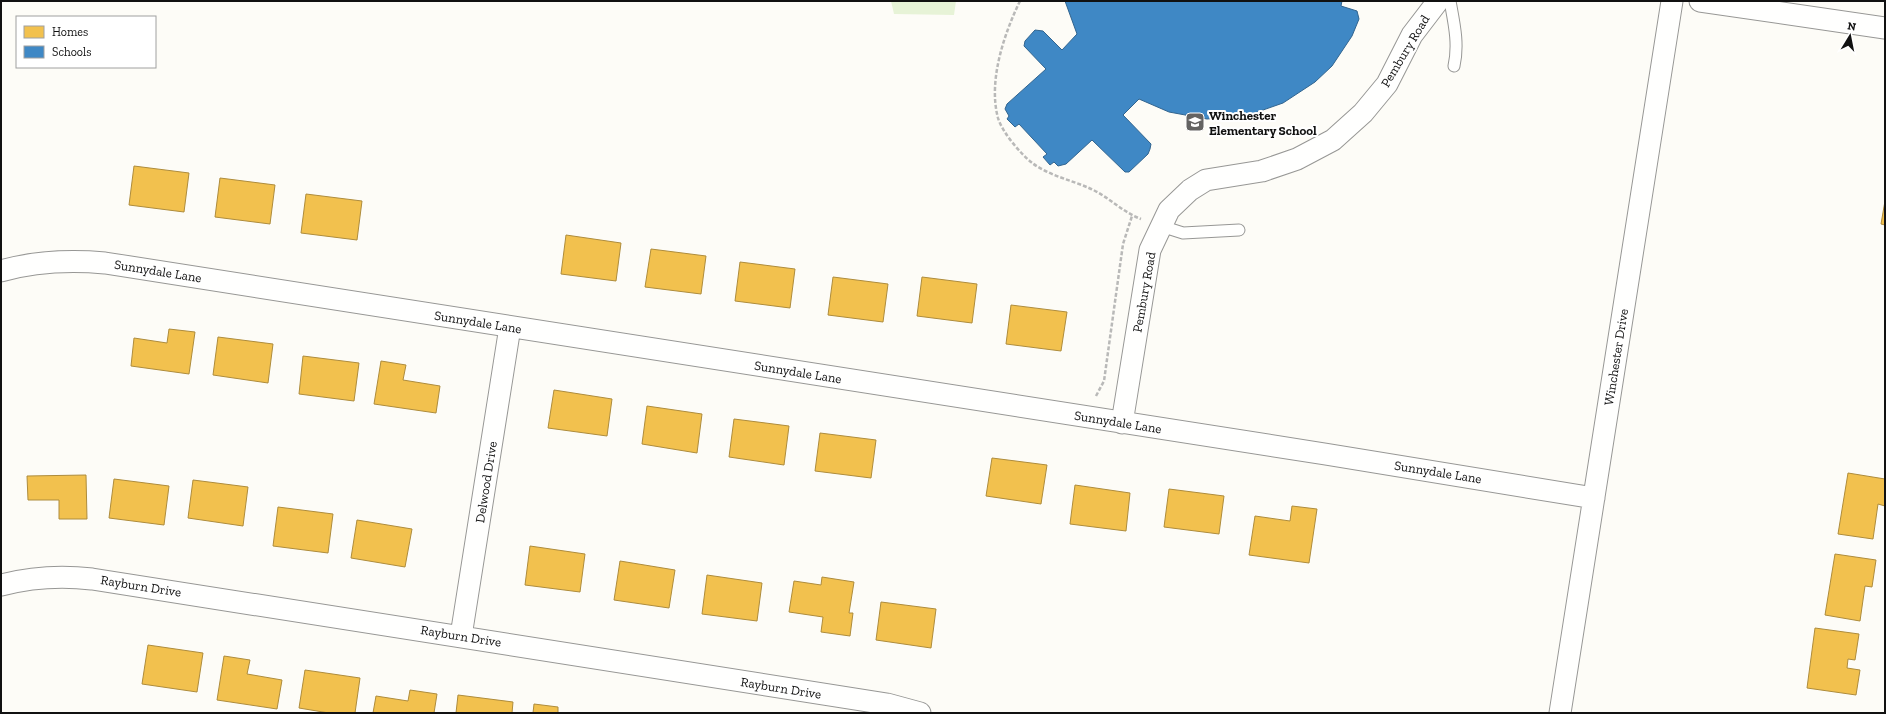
<svg xmlns="http://www.w3.org/2000/svg" width="1886" height="714" viewBox="0 0 1886 714" font-family="'Zilla Slab',serif">
<style>
.green{fill:#e7f3d7}
.homes{fill:#f2c14e;stroke:#ae8c3c}
.schools{fill:#3f88c5;stroke:#31648f}
.lines{fill:none;stroke-linecap:round;stroke-linejoin:round}
.lane-casing{stroke:#979795;stroke-width:13}
.street-casing{stroke:#979795;stroke-width:23}
.path{stroke:#b9b9b8;stroke-width:2.5;stroke-dasharray:4 2;stroke-linecap:butt}
.lane{stroke:#fffffe;stroke-width:11}
.street{stroke:#fffffe;stroke-width:21}
.labels{text-anchor:middle;dominant-baseline:central;stroke-width:4;stroke-linejoin:round;paint-order:stroke}
.street-label{font-size:13px;fill:#111;stroke:#fff}
.poi-label{font-size:13px;font-weight:bold;fill:#111;stroke:#fff;text-anchor:start}
</style>
<rect width="100%" height="100%" fill="#fdfcf7"/>
<path class="green" d="M891 1H956L954 15 894 14Z"/>
<path class="homes" d="M134 166 189 173 184 212 129 205Z
M220 178 275 185 270 224 215 217Z
M306 194 362 201 357 240 301 233Z
M1885 201V225L1881 224Z
M566 235 621 243 616 281 561 274Z
M651 249 706 256 701 294 645 287Z
M740 262 795 269 790 308 735 301Z
M833 277 888 284 883 322 828 315Z
M922 277 977 284 972 323 917 316Z
M1011 305 1067 312 1061 351 1006 344Z
M169 329 195 332 189 374 131 366 134 338 167 343Z
M218 337 273 344 268 383 213 375Z
M303 356 359 363 354 401 299 394Z
M381 361 406 365 403 380 440 386 436 413 374 404Z
M554 390 612 399 607 436 548 428Z
M647 406 702 414 697 453 642 444Z
M734 419 789 426 784 465 729 457Z
M820 433 876 440 871 478 815 471Z
M992 458 1047 465 1041 504 986 496Z
M1848 473 1885 479V506L1878 504 1873 539 1838 534Z
M86 475 87 519H59V500H28L27 476Z
M114 479 169 486 164 525 109 518Z
M193 480 248 487 243 526 188 518Z
M1075 485 1130 493 1126 531 1070 524Z
M1169 489 1224 496 1219 534 1164 527Z
M1292 506 1317 509 1309 563 1249 555 1255 516 1290 521Z
M278 507 333 514 328 553 273 546Z
M357 520 412 529 405 567 351 558Z
M530 546 585 554 580 592 525 585Z
M1835 554 1876 560 1872 587 1865 586 1860 621 1825 615Z
M620 561 675 570 669 608 614 600Z
M707 575 762 583 757 621 702 614Z
M822 577 854 582 849 613H853L850 636 821 632 823 617 789 612 794 581 821 585Z
M881 602 936 609 931 648 876 640Z
M1815 628 1859 634 1855 660 1848 659 1847 668 1860 670 1856 695 1807 688Z
M148 645 203 653 197 692 142 684Z
M224 656 250 660 247 674 282 680 277 709 217 700Z
M305 670 360 678 355 713H329L299 708Z
M410 690 437 694 434 713H373L376 696 408 701Z
M458 695 513 702 512 713H456Z
M534 704 558 707V713H533Z"/>
<path class="schools" d="M1065 1H1342L1341 6 1357 11 1359 19 1352 36 1332 66 1315 82 1283 103 1246 116 1207 119 1169 112 1139 99 1123 115 1151 144 1150 149 1148 154 1129 172H1125L1092 140 1066 164 1058 166 1054 162 1050 165 1043 157 1047 154 1019 124 1015 127 1007 119 1009 116 1005 109 1007 104 1046 69 1024 46 1025 41 1035 30 1043 31 1062 50 1077 34Z"/>
<g class="lines">
<g class="lane-casing">
<path id="lane" d="M1450 1C1454 23 1459 44 1454 66
M1161 226 1183 233 1239 230"/>
</g>
<g class="street-casing">
<path id="street" d="M1700 1 1885 28
M1 271C36 261 70 260 105 263L1325 454 1594 498
M1122 423 1150 250 1169 210 1190 190 1206 180 1262 171 1297 159 1333 140 1363 113 1387 84 1412 35 1438 1
M1 585C32 577 59 575 92 579L887 704 920 713
M461 636 510 327
M1560 713 1672 1"/>
</g>
<path class="path" d="M1020 1C1004 34 988 81 998 118 1002 132 1020 153 1031 162 1047 175 1071 180 1089 188 1108 196 1122 212 1141 219
M1096 396 1104 381 1123 244 1132 216"/>
<use href="#lane" class="lane"/>
<use href="#street" class="street"/>
</g>
<defs>
<g id="school-square" transform="scale(1)"><rect x="-9" y="-9" width="18" height="18" rx="4" fill="#646362" stroke="#fff"/><path d="M0-5L7-2L0 1L-7-2ZM-4 1L0 2.5L4 1V4Q0 6-4 4Z" fill="#fff"/></g>
</defs>
<g fill-rule="evenodd">
<use href="#school-square" x="1195" y="122"/>
</g>
<g class="labels">
<g class="street-label">
<text transform="translate(1405 51) rotate(-59)">Pembury Road</text>
<text transform="translate(158 271) rotate(9)">Sunnydale Lane</text>
<text transform="translate(1144 292) rotate(-80)">Pembury Road</text>
<text transform="translate(478 322) rotate(9)">Sunnydale Lane</text>
<text transform="translate(1616 357) rotate(-81)">Winchester Drive</text>
<text transform="translate(798 372) rotate(9)">Sunnydale Lane</text>
<text transform="translate(1118 422) rotate(9)">Sunnydale Lane</text>
<text transform="translate(1438 472) rotate(9)">Sunnydale Lane</text>
<text transform="translate(486 482) rotate(-81)">Delwood Drive</text>
<text transform="translate(141 586) rotate(9)">Rayburn Drive</text>
<text transform="translate(461 636) rotate(9)">Rayburn Drive</text>
<text transform="translate(781 688) rotate(9)">Rayburn Drive</text>
</g>
<g class="poi-label">
<text x="1209" y="115">Winchester<tspan x="1209" dy="15">Elementary School</tspan></text>
</g>
</g>
<rect width="1886" height="714" fill="none" stroke="#111111" stroke-width="4"/>
<rect x="16" y="16" width="140" height="52" fill="#ffffff" stroke="#a0a0a0"/>
<rect x="24" y="26" width="20" height="12" fill="#f2c14e" stroke="#a0a0a0"/>
<text x="52" y="36" font-size="12" fill="#111111">Homes</text>
<rect x="24" y="46" width="20" height="12" fill="#3f88c5" stroke="#a0a0a0"/>
<text x="52" y="56" font-size="12" fill="#111111">Schools</text>
<g transform="translate(1850 36) rotate(10)" stroke="#ffffff" stroke-width="3" paint-order="stroke">
<path d="M0-3L7 15L0 10L-7 15Z" fill="#111111"/>
<text y="-6" font-size="11" font-weight="bold" text-anchor="middle" fill="#111111">N</text>
</g>
</svg>
